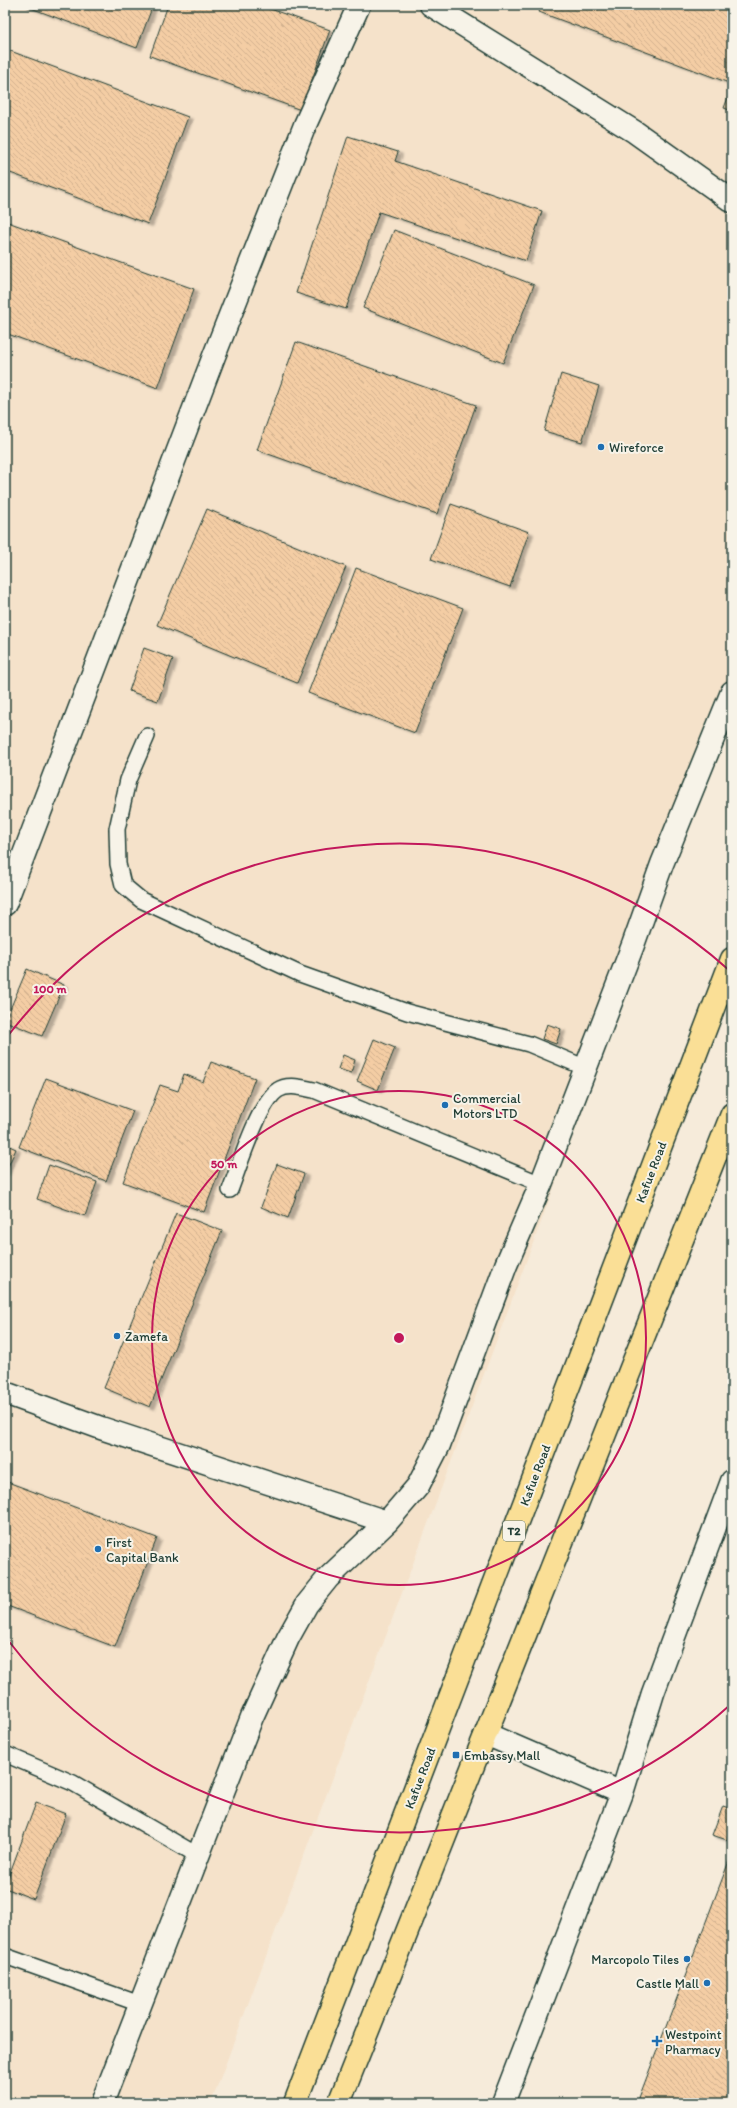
<svg xmlns="http://www.w3.org/2000/svg" width="737" height="2108" viewBox="0 0 737 2108" font-family="Itim,sans-serif">
<style>
.built{fill:#f5e2ca}
.building{fill:url(#building-back-hatch);stroke:#1f3d34;filter:url(#shadow)}
.lines{fill:none;stroke-linecap:round;stroke-linejoin:round}
.lane-casing{stroke:#1f3d34;stroke-width:18}
.street-casing{stroke:#1f3d34;stroke-width:25}
.primary-casing{stroke:#1f3d34;stroke-width:25}
.lane{stroke:#f7f3e8;stroke-width:15}
.street{stroke:#f7f3e8;stroke-width:22}
.primary{stroke:#fadf96;stroke-width:22}
.ring{fill:none;stroke:#c2185b;stroke-width:2}
.poi-dot{fill:#1f6fb2;stroke:#f7f3e8;stroke-width:1.5}
.labels{text-anchor:middle;dominant-baseline:central;stroke-width:4;stroke-linejoin:round;paint-order:stroke}
.shield{fill:#f7f3e8;stroke:#60746a;stroke-width:1}
.shield-label{font-size:12px;font-weight:bold;fill:#1f3d34}
.poi-label{font-size:13px;fill:#1f3d34;stroke:#f7f3e8;text-anchor:start}
.street-label{font-size:13px;fill:#1f3d34;stroke:#f7f3e8}
.centre{fill:#c2185b;stroke:#f7f3e8;stroke-width:2}
.ring-label{font-size:12px;text-anchor:middle;font-weight:bold;fill:#c2185b;stroke:#f7f3e8;stroke-width:4;stroke-linejoin:round;paint-order:stroke}
</style>
<defs>
<pattern id="building-back-hatch" width="6" height="6" patternUnits="userSpaceOnUse"><rect width="6" height="6" fill="#f4cda4"/><path d="M-1 5l2 2M0 0l6 6M5-1l2 2" fill="none" stroke="#d1b18e"/></pattern>
<filter id="shadow"><feDropShadow dx="4.5" dy="2.5" stdDeviation="1" flood-color="#0004"/></filter>
</defs>
<rect width="100%" height="100%" fill="#f6ebda"/>
<filter id="ink" filterUnits="userSpaceOnUse"><feTurbulence type="fractalNoise" baseFrequency=".025" numOctaves="2"/><feDisplacementMap in="SourceGraphic" scale="8" xChannelSelector="R" yChannelSelector="G"/><feConvolveMatrix kernelMatrix="1 2 1 2 8 2 1 2 1" color-interpolation-filters="sRGB"/></filter>
<g filter="url(#ink)">
<path class="built" d="M5 5H732V712L211 2103H5Z"/>
<path class="building" d="M23 5H153L137 48Z
M168 5H259L330 30 301 110 150 56Z
M542 5H732V76L729 83 539 12Z
M5 49 188 117 148 224 5 171Z
M732 87V111L724 108Z
M348 136 398 152 395 161 542 211 526 261 379 212 346 309 296 293Z
M5 221 194 289 158 388 5 333Z
M394 230 534 285 503 363 363 308Z
M296 342 476 405 437 514 257 450Z
M561 374 599 386 582 442 544 431Z
M451 504 529 532 510 587 431 559Z
M207 509 346 567 297 683 157 625Z
M356 568 463 608 415 733 308 693Z
M144 648 173 659 158 701 129 691Z
M27 969 64 985 42 1036 5 1021Z
M547 1024 561 1029 556 1044 542 1039Z
M374 1039 395 1048 378 1090 357 1081Z
M343 1055 355 1060 351 1073 338 1069Z
M211 1062 255 1078 204 1212 123 1182 160 1085 178 1091 184 1074 203 1082Z
M46 1078 133 1111 106 1181 19 1147Z
M5 1144 16 1149 5 1173Z
M277 1164 304 1174 288 1218 261 1207Z
M49 1165 97 1182 85 1216 37 1199Z
M176 1213 222 1231 150 1407 104 1388Z
M5 1481 157 1538 115 1647 5 1605Z
M36 1803 66 1814 34 1899 5 1888V1886Z
M723 1806 732 1809V1825L727 1840 712 1835Z
M729 1861 732 1862V2103H637Z"/>
<g class="lines">
<g class="lane-casing">
<path id="lane" d="M147 736 128 780 117 829 118 864 123 885 141 900 300 974 407 1012 529 1044 586 1068
M230 1190C239 1167 259 1102 278 1090 288 1083 303 1088 314 1090L541 1184
M5 1754 73 1783 197 1855
M5 1956 140 2004"/>
</g>
<g class="street-casing">
<path id="street" d="M431 5 635 132 732 201
M5 904 214 356 305 125 359 5
M5 1393 101 1428 387 1522
M486 1734 622 1793 503 2103
M622 1793 653 1693 732 1481
M102 2103 252 1717 288 1638 307 1604 328 1578 387 1522 418 1486 439 1445 506 1265 541 1184 633 945 662 864 732 692"/>
</g>
<g class="primary-casing">
<path id="primary" d="M295 2103 732 959
M339 2103 732 1114"/>
</g>
<use href="#lane" class="lane"/>
<use href="#street" class="street"/>
<use href="#primary" class="primary"/>
</g>
</g>
<g class="ring">
<circle cx="399" cy="1338" r="247"/>
<path d="M730 1705A494 494 0 0 1 7 1639M7 1037A494 494 0 0 1 730 971"/>
</g>
<g class="poi-dot">
<circle cx="601" cy="447" r="4"/>
<circle cx="445" cy="1105" r="4"/>
<circle cx="117" cy="1336" r="4"/>
<circle cx="98" cy="1549" r="4"/>
<rect x="452" y="1751" width="8" height="8" rx="2"/>
<circle cx="687" cy="1959" r="4"/>
<circle cx="707" cy="1983" r="4"/>
<path d="M655 2035h4v4h4v4h-4v4h-4v-4h-4v-4h4z"/>
</g>
<g class="labels">
<rect class="shield" x="503" y="1521" width="22" height="20" rx="3"/>
<g class="shield-label">
<text x="514" y="1531">T2</text>
</g>
<g class="poi-label">
<text x="609" y="447">Wireforce</text>
<text x="453" y="1098">Commercial<tspan x="453" dy="15">Motors LTD</tspan></text>
<text x="125" y="1336">Zamefa</text>
<text x="106" y="1542">First<tspan x="106" dy="15">Capital Bank</tspan></text>
<text x="464" y="1755">Embassy Mall</text>
<text x="679" y="1959" text-anchor="end">Marcopolo Tiles</text>
<text x="699" y="1983" text-anchor="end">Castle Mall</text>
<text x="665" y="2034">Westpoint<tspan x="665" dy="15">Pharmacy</tspan></text>
</g>
<g class="street-label">
<text transform="translate(651 1172) rotate(-69)">Kafue Road</text>
<text transform="translate(535 1475) rotate(-69)">Kafue Road</text>
<text transform="translate(420 1778) rotate(-69)">Kafue Road</text>
</g>
</g>
<circle cx="399" cy="1338" r="6" class="centre"/>
<g class="ring-label">
<text x="50" y="993">100 m</text>
<text x="224" y="1168">50 m</text>
</g>
<rect width="737" height="2108" fill="none" stroke="#f7f3e8" stroke-width="20"/>
<rect x="10" y="10" width="717" height="2088" fill="none" stroke="#1f3d34" stroke-width="1.5" filter="url(#ink)"/>
</svg>
